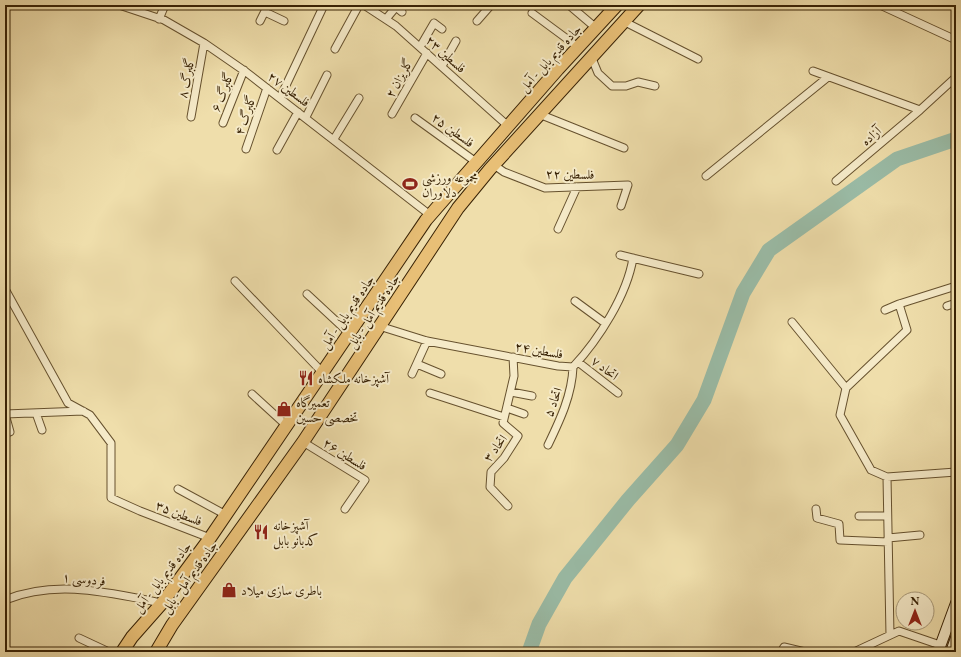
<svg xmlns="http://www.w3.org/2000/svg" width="961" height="657" viewBox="0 0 961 657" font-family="'EB Garamond',Amiri,serif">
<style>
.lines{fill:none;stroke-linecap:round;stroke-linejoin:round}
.river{stroke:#9abca7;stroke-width:15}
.minor-casing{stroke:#66512e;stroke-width:9}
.secondary-casing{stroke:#382205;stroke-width:12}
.primary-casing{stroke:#382205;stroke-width:14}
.minor{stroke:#f5eac8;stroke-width:7}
.secondary{stroke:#f5eac8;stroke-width:10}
.primary{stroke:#e8bf76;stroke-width:12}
.labels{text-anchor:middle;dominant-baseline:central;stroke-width:4;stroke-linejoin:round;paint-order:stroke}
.street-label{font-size:13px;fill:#382205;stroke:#f5eac8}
.poi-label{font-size:13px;fill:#382205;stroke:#f5eac8;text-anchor:start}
</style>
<rect width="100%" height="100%" fill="#efdeab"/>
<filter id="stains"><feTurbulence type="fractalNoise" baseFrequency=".005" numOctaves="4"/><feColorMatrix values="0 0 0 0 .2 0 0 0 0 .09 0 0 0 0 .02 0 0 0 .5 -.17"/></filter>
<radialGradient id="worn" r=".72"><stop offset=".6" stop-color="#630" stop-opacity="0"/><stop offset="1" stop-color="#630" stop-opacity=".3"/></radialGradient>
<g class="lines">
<path class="river" d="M529 652 539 624 565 578 628 500 677 445 704 400 743 293 769 250 897 159 956 139"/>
<g class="minor-casing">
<path id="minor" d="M119 5 164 20 204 43 246 72 430 215
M364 5 396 26 508 126
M569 5 596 28
M880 5 956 40
M265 12 284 21
M532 13 578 47
M159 19 165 5
M386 19 396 7 402 12
M260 21 268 5
M477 21 491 5
M623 21 698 59
M420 47 434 23 442 29
M335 49 359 5
M591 56 598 73 612 86H626L638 82 655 86
M442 66 456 41
M813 71 920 110 956 77
M280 98 324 5
M392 114 427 53
M539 114 624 148
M191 117 204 43
M306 117 327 75
M415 118 476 162
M223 123 244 70
M334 139 359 98
M246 149 267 88
M277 150 298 112
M494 165 504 172 545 188 628 185 621 206
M706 176 828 77
M836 181 920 110
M558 229 577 187
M620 255 699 274
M235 281 323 373
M5 289 68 403 90 415 111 443V498L140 511 210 538
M307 294 349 333
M575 301 605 323
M947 306 956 303
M885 310 899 304
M792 322 846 388 840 415 871 470 887 477
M379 326 427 341 558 366 573 367C599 339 627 295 633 258
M578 362 618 393
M417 364 441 374
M412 374 427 341
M846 388 907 330 899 304 956 286
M511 392 532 396
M430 393 504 417
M252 394 287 426
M507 408 524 414
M36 413 42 430
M5 414 83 411
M5 414 10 432
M303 442 365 480 345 509
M548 445C560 420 572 395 573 367
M178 489 226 515
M508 506 490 487 491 472 504 458 518 436 503 423 514 376 513 357
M816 509 817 518 839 524 840 540 888 542
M859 516H887
M888 538 920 535
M5 600C57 579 109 593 162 603
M890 635 887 477 956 472
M79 638 109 652
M781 652 784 647 805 652
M854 652 899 631 940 645"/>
</g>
<g class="secondary-casing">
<path id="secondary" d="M938 652 956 603
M951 652 956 638"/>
</g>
<g class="primary-casing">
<path id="primary" d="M122 652 132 637 162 603 210 538 426 220 558 69 617 5
M156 652 172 625 303 442 458 208 490 169 639 5"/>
</g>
<use href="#minor" class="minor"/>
<use href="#secondary" class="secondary"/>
<use href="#primary" class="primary"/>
</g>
<defs>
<g id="stadium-bare" transform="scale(1.2)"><path d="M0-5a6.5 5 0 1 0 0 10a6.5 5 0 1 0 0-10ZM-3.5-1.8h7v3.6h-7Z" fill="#8f2418" stroke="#f5eac8" stroke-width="2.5" paint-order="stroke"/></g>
<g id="restaurant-bare" transform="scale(1.2)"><path d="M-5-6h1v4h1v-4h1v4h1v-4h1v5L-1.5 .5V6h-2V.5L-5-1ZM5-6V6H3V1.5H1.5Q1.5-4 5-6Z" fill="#8f2418" stroke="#f5eac8" stroke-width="2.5" paint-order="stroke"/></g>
<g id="shop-bare" transform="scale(1.2)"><path d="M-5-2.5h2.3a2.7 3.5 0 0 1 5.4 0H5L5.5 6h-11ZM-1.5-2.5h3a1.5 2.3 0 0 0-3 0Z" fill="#8f2418" stroke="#f5eac8" stroke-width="2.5" paint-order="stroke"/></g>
</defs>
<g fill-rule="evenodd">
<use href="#stadium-bare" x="410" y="184"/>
<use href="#restaurant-bare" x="306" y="378"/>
<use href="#shop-bare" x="284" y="409"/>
<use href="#restaurant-bare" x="261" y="532"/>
<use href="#shop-bare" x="229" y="590"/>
</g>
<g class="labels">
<g class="street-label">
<text transform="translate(446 54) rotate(42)">فلسطین ۲۳</text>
<text transform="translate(550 58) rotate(-48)">جاده قدیم بابل - آمل</text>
<text transform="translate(186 78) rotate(-79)">گلبرگ ۸</text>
<text transform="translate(399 78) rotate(-61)">گلریزان ۲</text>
<text transform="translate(289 89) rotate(37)">فلسطین ۲۷</text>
<text transform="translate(222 92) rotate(-69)">گلبرگ ۶</text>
<text transform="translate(245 115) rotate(-71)">گلبرگ ۴</text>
<text transform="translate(453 130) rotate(36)">فلسطین ۲۵</text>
<text transform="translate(871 136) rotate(-40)">آزاده</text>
<text transform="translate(570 174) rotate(1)">فلسطین ۲۲</text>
<text transform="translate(373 311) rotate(-57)">جاده قدیم آمل - بابل</text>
<text transform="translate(347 312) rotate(-56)">جاده قدیم بابل - آمل</text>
<text transform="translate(539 350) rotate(10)">فلسطین ۲۴</text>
<text transform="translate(605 368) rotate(38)">اتحاد ۷</text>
<text transform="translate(553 402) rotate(-69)">اتحاد ۵</text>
<text transform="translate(495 448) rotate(-53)">اتحاد ۳</text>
<text transform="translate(345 454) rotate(32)">فلسطين ٢۶</text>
<text transform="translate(179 513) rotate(21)">فلسطین ۳۵</text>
<text transform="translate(162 577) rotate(-52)">جاده قدیم بابل - آمل</text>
<text transform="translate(189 577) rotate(-54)">جاده قدیم آمل - بابل</text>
<text transform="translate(84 579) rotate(6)">فردوسی ۱</text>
</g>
<g class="poi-label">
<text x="422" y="177">مجموعه ورزشی<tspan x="422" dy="15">دلاوران</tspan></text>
<text x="318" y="378">آشپزخانه ملکشاه</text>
<text x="296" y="402">تعمیرگاه<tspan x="296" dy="15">تخصصی حسین</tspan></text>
<text x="273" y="525">آشپزخانه<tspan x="273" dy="15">کدبانو بابل</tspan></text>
<text x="241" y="590">باطری سازی میلاد</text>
</g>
</g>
<rect width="961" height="657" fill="none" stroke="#efdeab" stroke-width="20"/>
<rect x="6" y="6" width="949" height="645" fill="none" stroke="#382205" stroke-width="2"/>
<rect x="10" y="10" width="941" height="637" fill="none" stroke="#382205"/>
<g transform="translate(915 611)"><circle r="19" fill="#f5eac8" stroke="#a99a7a"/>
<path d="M0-3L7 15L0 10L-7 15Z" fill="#8f2418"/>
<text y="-6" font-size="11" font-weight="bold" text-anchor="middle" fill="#382205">N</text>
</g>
<rect width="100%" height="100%" filter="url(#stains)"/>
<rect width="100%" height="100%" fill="url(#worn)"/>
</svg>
